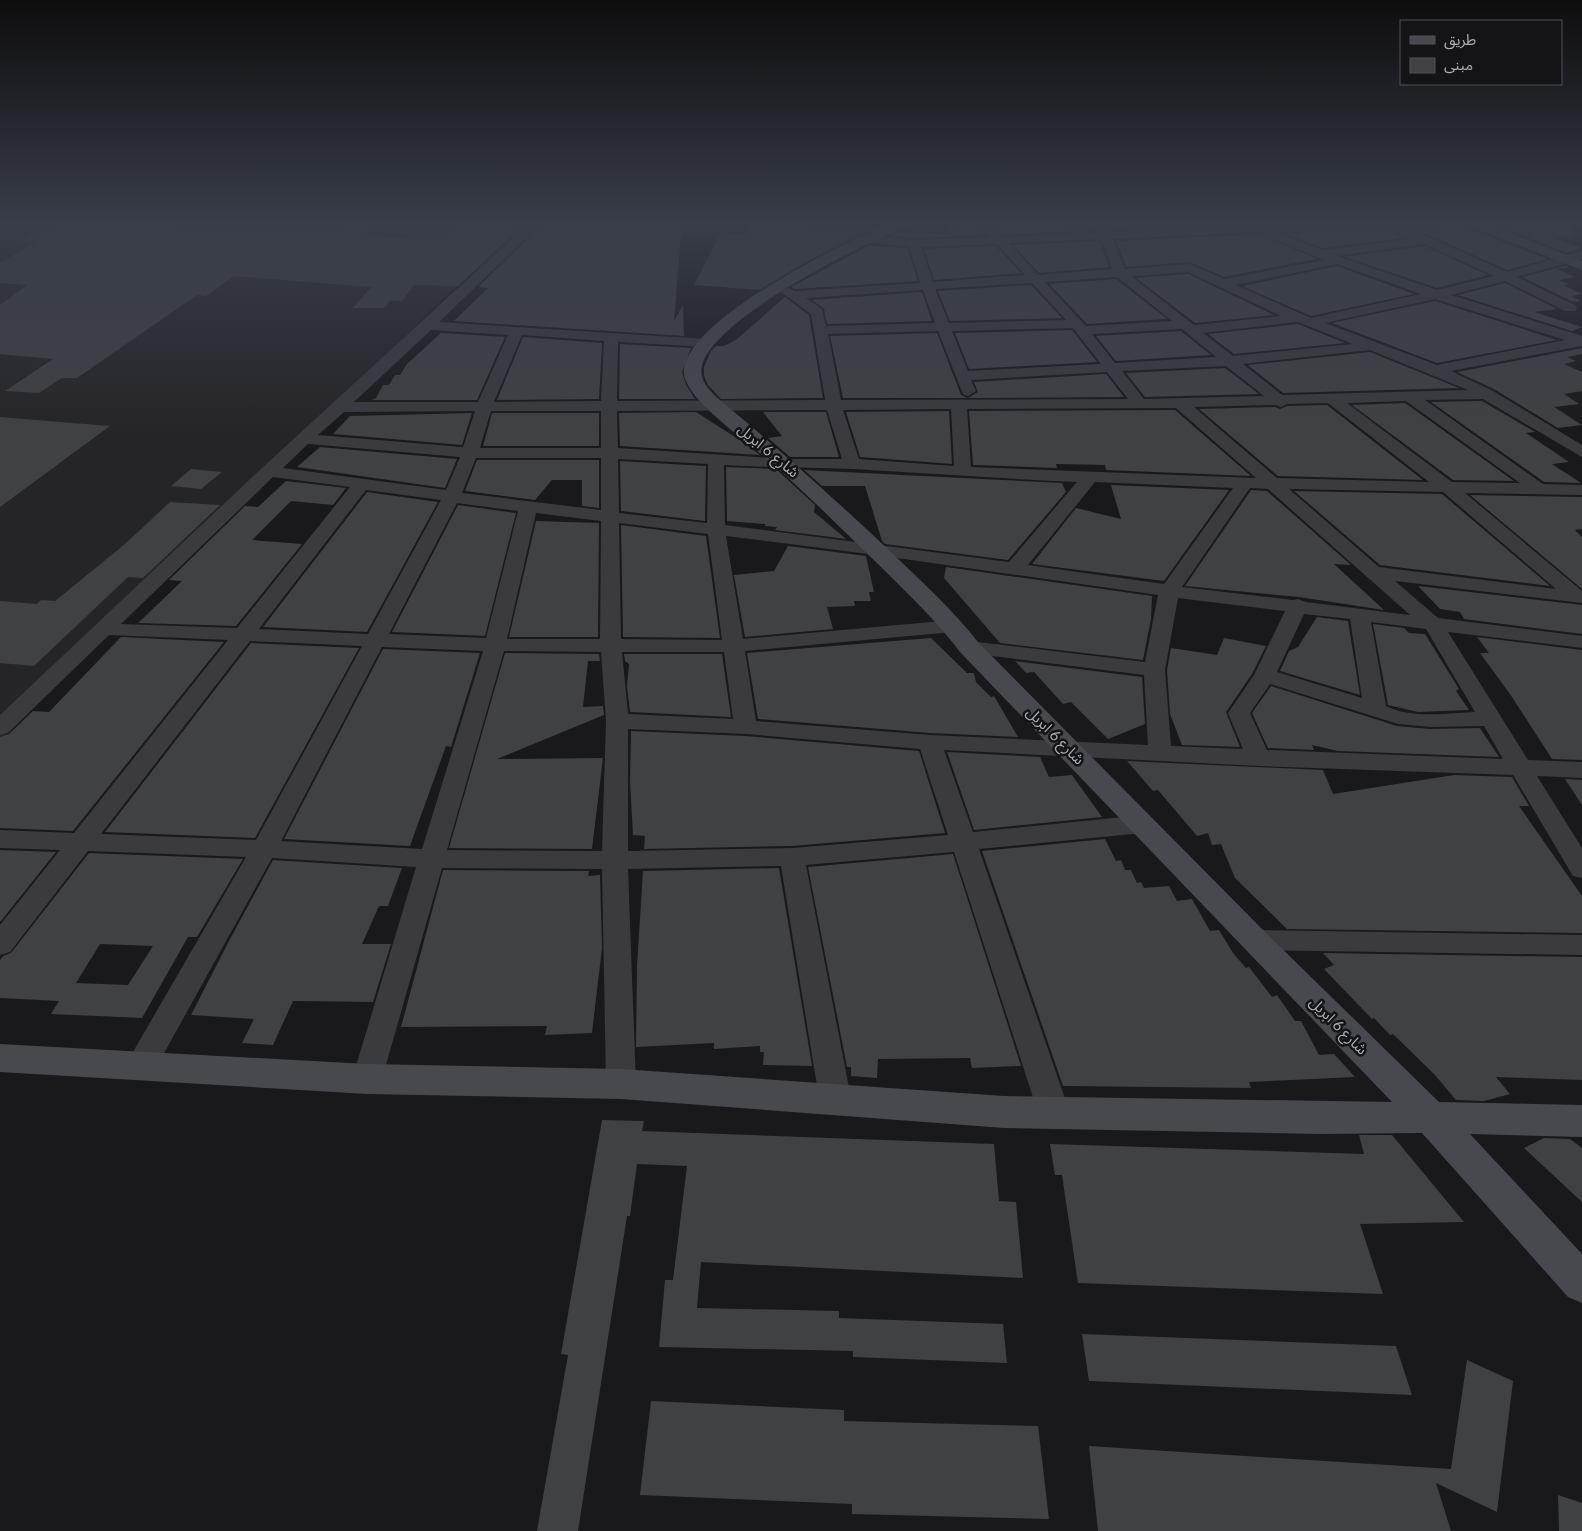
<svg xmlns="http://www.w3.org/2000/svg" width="1582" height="1531" viewBox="0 0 1582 1531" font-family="Lato,'Noto Sans Arabic',sans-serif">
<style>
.built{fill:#252427}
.building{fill:#404144;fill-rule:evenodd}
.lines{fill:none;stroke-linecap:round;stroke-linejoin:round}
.street{fill:#3a3a3f;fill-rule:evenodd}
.secondary{fill:#48494f;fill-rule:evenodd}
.labels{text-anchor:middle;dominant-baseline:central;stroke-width:5;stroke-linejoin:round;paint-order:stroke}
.street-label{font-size:15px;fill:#acaeb9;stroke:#141315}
</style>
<rect width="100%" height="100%" fill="#19181a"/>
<path class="built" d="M0 222H520L0 740Z"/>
<path class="building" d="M60 222H160L156 224 335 231 348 222H381L363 236 436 240 458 222H527L458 286 414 285 402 301H390L384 308H353L371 287 234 276 206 296 197 295 77 378H62L39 393 5 391 53 359 0 354V305L27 285 0 283V263L36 242 19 241Z
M545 222 618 224 619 222H682L674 321 683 305 684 336 454 321 488 288 478 287Z
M753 222H803L811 224 810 227 869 230 806 262 760 290 694 285 721 233 747 234Z
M955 222H975L986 235 914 238 890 236 898 232 953 235 946 226 959 225Z
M992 222H1092L1095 230 1004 235Z
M1108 222H1299L1111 230Z
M1462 222 1465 227 1548 259 1507 270 1411 227Z
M1488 222H1573L1574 235 1554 238 1582 248 1566 253Z
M1386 229 1404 238 1323 248 1284 233Z
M1260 234 1317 259 1224 277 1190 262 1126 267 1116 241Z
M1100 241 1109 267 1039 273 1013 245Z
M870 245 908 249 918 281 795 289 791 287Z
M996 246 1021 273 934 280 924 249Z
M1424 246 1488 275 1437 288 1345 257Z
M1337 266 1414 294 1311 316 1242 286Z
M1565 266 1570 267 1556 269 1576 277 1559 280 1570 285H1563L1582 294 1571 296 1581 301 1573 302 1522 277Z
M1188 274 1274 315 1195 323 1136 278Z
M1116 279 1167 319 1087 324 1049 284Z
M1505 283 1557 309 1534 312 1582 327 1572 331 1458 295Z
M1031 285 1062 318 950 321 938 291Z
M922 292 932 321 827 324 824 309 812 300Z
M785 297 809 315 823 398 721 399 708 385 704 376V367L711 351 716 346H724L736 340Z
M1435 301 1557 340 1437 363 1332 323Z
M1298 324 1345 343 1234 354 1208 334Z
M1072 330 1097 362 969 369 955 333Z
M1181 331 1211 355 1116 361 1096 336Z
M441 333 505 337 477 400H371L376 398 383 385H389L395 375H400L407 364Z
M937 333 961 395 967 398H843L830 336Z
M523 337 602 343 599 399 497 400Z
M620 344 691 348 682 372 686 385 695 399H619Z
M1582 348V354L1567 357 1576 361 1564 364 1582 372V391L1564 394 1579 404 1554 407 1582 425 1558 428 1494 389 1457 372Z
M1370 352 1459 388 1283 393 1248 365Z
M1225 368 1259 394 1145 397 1126 373Z
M1106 374 1124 397 968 398 978 392 974 382Z
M1482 401 1535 432 1526 433 1569 462 1552 464 1581 483 1544 482 1431 402Z
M1405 403 1514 481 1453 480 1352 405Z
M1327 405 1423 480 1278 476 1199 409 1275 407 1280 409 1287 406Z
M1175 410 1251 476 1106 470 1105 465 1056 464 1057 468 973 465 969 411Z
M949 411 952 464 860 457 846 412Z
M696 412 743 442 760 455 620 446 619 413Z
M763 412H826L839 457H790L768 438 782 436Z
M472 413 462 445 333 434 350 416Z
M492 413H599V446H483Z
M0 417 110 426 0 507Z
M320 447 457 459 445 488 297 467Z
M477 460H599V508L582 506V480H552L535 500 465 491Z
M620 461 706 466 705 521 621 511Z
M726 467 776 469 815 505 814 512 846 539 775 530 777 527 765 526V524L727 521Z
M191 469 222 472 201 489 171 486Z
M804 470 1062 483 1066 492 1008 560 885 544 882 541 865 486H822Z
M286 481 346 488 333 505 291 501 252 540 302 544 236 626 138 623 182 581 169 580 245 506 258 507Z
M1111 485 1229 490 1164 581 1032 564 1076 508 1121 519Z
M1251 490 1267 491 1351 565 1334 564 1384 610 1299 597 1185 586Z
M1294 491 1442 494 1550 586 1380 565Z
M367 492 438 502 367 632 263 627Z
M1470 495 1582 497V529L1575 530 1582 537V589Z
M170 502 220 505 143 578 128 577 34 666 0 663V601L37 604 41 600 55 601 125 544Z
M458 505 516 513 485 636 392 632Z
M536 521 599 523 598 637H509Z
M621 525 706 536 720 638 623 637Z
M788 546 866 556 874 592H869L871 601H854L855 606 827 607 833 629 745 637 734 575 774 571Z
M946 567 1152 596 1151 619 1143 660 1000 643 944 578Z
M1418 586 1582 605V634L1464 619 1460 612 1440 609Z
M1317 617 1348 621 1360 695 1280 671 1289 651 1298 647Z
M1373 624 1404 628 1409 633 1425 634 1459 689 1456 691 1469 710 1418 712 1388 705Z
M121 637 224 642 73 831 0 828V737L9 734 33 711 49 712Z
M1477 637 1582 650V760L1552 759 1512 697 1480 653H1489Z
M931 638 967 673H974L976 682 991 697 994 696 1018 737 930 733 758 719 747 653Z
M1224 638 1266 646 1252 674 1226 712 1240 747 1182 745 1170 714 1167 670 1171 648 1217 655Z
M251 643 359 648 255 838 105 832Z
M383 649 480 653 451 747 446 746 410 846 284 839Z
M505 653 599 654 600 661H588L583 707 603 706 604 715 497 759 603 758 592 849 449 848Z
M624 654H722L731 717 630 712 627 686 629 664 625 661Z
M1015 661 1142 677 1145 724 1108 739 1071 702 1063 704 1034 672 1026 673Z
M1271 686 1397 726 1430 729 1480 728 1499 757 1338 751 1312 745 1314 750 1268 748 1252 713Z
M631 731 746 736 919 751 945 833 792 846 644 849 645 836 633 835 630 781Z
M947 752 1040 757 1049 777 1072 775 1102 817 974 830Z
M1127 761 1323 770 1333 794 1454 775 1512 777 1529 806H1519L1582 896V933L1287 929 1235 878 1221 844 1212 845 1208 833 1197 836 1158 790 1153 791Z
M1565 779 1582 780V805Z
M1105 839 1116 861 1121 860 1125 870H1131L1137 883 1141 882 1144 888 1169 886 1177 901 1192 899 1210 931 1219 930 1233 953 1246 968 1249 967 1272 997 1277 995 1295 1021H1301L1319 1055 1334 1054 1355 1077 1249 1082 1251 1088 1063 1086 982 851Z
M0 850 56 852 1 921H0Z
M89 853 243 859 197 937H188L142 1018 51 1014 59 1001 0 998V960L3 956 11 953ZM100 944 153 946 128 985 76 983Z
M953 854 1021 1066 972 1068 970 1058 878 1059 877 1078 851 1076V1067H847L808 867Z
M273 860 402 868 388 906H379L362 944H391L373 1002 293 1001 273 1045 242 1043 254 1019 191 1015 230 939Z
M779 868 812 1066 763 1065 764 1052H760V1046L714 1049V1043L636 1047 637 966 643 871Z
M443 870 589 871 588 876 600 875 602 948 592 1033 545 1035 547 1026 401 1027Z
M1323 953 1582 957V1080L1496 1077 1510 1094 1484 1101 1456 1100 1435 1075 1393 1034 1390 1035 1374 1018 1372 1019 1324 969 1334 965Z
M602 1120 644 1121 642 1131 994 1144 999 1201 1016 1202 1023 1278 701 1262 697 1308 839 1311V1318L1003 1324 1007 1363 853 1357V1351L659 1347 665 1280H673L687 1166 637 1164 630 1216H627L578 1531H537L568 1355 561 1354Z
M1359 1135H1392L1464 1222 1360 1224 1383 1294 1078 1283 1062 1175H1055L1050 1144 1364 1154Z
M1544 1138 1570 1139 1582 1148V1202L1524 1148Z
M1082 1334 1396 1346 1412 1395 1089 1381Z
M1467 1360 1513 1381 1497 1512 1436 1483 1451 1531H1098L1089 1446 1451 1469Z
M651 1401 844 1410V1421L1038 1426 1049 1519 852 1514V1504L640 1495Z
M1558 1495 1582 1503V1531H1559Z"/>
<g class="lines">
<path class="street" d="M530 222H543L439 322 706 339 713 343 706 347 618 342 617 401 825 400 811 314 781 292 788 288 795 291 920 283 909 247 860 242V236L864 235 914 240 990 237 977 222H989L1003 237 1098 232 1094 222H1106L1110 232 1342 222H1428L1422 225 1403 226 1507 272 1582 251V259L1517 277 1575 305 1577 308 1575 311H1565L1505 281 1451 295 1582 336V346L1451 371 1493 391 1582 445V457L1483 399 1425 400 1543 484 1582 485V495L1465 493 1582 591V603L1395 581 1438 618 1582 636V648L1448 632 1528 760 1582 762V778L1537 776 1582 848V878L1573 876 1513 775 1259 766 944 750 973 832 1143 815 1152 818 1156 824 1152 830 1143 833 979 849 1070 1113 1065 1123 1054 1126 1043 1123 1038 1113 954 852 806 865 851 1098 846 1107 835 1111 824 1107 819 1098 781 866 628 869 636 1084 632 1093 621 1097 610 1093 606 1084 602 869 442 868 382 1079 378 1088 367 1092 356 1088 352 1079 416 867 272 858 152 1075 141 1079 130 1075 126 1066 130 1057 246 857 88 851 10 952 0 955V925L60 850 0 848V830L74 833 228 640 109 635 8 733 0 735V715L263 467ZM1386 227 1411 239 1323 250 1275 232ZM1261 232 1263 235 1324 260 1224 279 1190 264 1125 269 1113 239ZM1101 239 1112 269 1038 275 1009 243ZM997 244 1025 275 933 282 921 247ZM1424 244 1494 276 1437 290 1337 256ZM1337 264 1421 294 1311 318 1236 285ZM1188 272 1281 316 1194 325 1131 276ZM1117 277 1172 321 1086 326 1045 282ZM1032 283 1066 320 949 323 935 289ZM923 290 935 323 826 326 822 309 806 298ZM1435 299 1565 340 1437 365 1325 323ZM1298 322 1353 344 1233 356 1203 333ZM1073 328 1101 364 968 371 952 331ZM1182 329 1216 357 1115 363 1092 334ZM431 330 508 335 478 402H354ZM938 331 963 394 968 396 976 391 971 380 1107 372 1128 399 841 400 828 334ZM522 335 604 341 601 401 494 402ZM1370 350 1468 390 1282 395 1243 364ZM1226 366 1264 396 1144 399 1122 371ZM1405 401H1406L1520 483 1452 482 1347 403ZM1328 403 1429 482 1277 478 1194 407 1275 405 1281 407 1287 404ZM1176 408 1256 478 971 467 967 409ZM951 409 954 466 859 459 843 410ZM827 410 842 459H786L618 448 617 411ZM475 411 463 447 318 435 344 412ZM491 411H601V448H480ZM308 444 460 457 446 490 283 468ZM476 458H601V510L462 493ZM618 459 708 464 707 523 619 513ZM724 465C768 468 810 467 853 469 928 473 1002 479 1077 482L1009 562 725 525ZM273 477 350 487 237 628 121 624ZM1095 482 1233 488 1164 584 1028 565ZM1250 488 1268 489 1410 615 1306 602 1298 599 1293 600 1182 587ZM1289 489 1443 492 1556 589 1379 567ZM366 490 441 500 368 634 259 629ZM457 503 518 511 486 638 389 634ZM536 513 601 521 600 639H507ZM619 523 708 534 722 640 621 639ZM726 536 876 555 1158 595 1145 662 969 641 962 643 958 647 962 651 969 653 1144 675 1148 745 930 735 756 721 745 651 953 632 960 630 963 626 960 622 953 620 743 639ZM1178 598 1285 611 1254 675 1228 713 1243 749 1171 746 1165 670ZM1304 614 1350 619 1362 698 1277 672ZM1371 622 1426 629 1475 712C1448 713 1411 719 1386 706ZM250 641 362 646 256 840 101 834ZM382 647 483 651 422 849 281 841ZM504 651 601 652 606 721 602 851 447 850ZM622 652H724L733 719 628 714ZM1270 684 1398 724 1430 727 1484 726 1503 759 1267 750 1250 713ZM628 729 746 734 920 749 948 835 792 848 628 851Z
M1254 930 1582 935V955L1254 950 1244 947 1240 940 1244 933Z"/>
<path class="secondary" d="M890 222H908C901 231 872 241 861 247 823 266 711 325 702 366 698 381 712 393 721 401 780 450 837 501 893 554 922 582 953 610 978 642L1265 932 1439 1102 1582 1105V1137L1470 1134 1582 1254V1303L1568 1297 1422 1133 1319 1134 1004 1128 621 1099 367 1094 0 1072V1044L367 1064 621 1069 1004 1096 1392 1102 960 652C938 622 910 596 883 569 847 534 812 499 774 465 750 444 718 422 697 398 691 390 682 379 684 368 694 315 843 244 890 222Z
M1464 222H1483L1582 261V270L1466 225Z"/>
</g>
<linearGradient id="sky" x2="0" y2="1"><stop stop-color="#0e0d0e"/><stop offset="0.51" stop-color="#383d49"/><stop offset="1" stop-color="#383d49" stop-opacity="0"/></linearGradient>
<rect width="1582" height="436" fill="url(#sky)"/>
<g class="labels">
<g class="street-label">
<text transform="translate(769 450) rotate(40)">شارع 6 ابريل</text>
<text transform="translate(1056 735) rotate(45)">شارع 6 ابريل</text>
<text transform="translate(1339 1025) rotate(45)">شارع 6 ابريل</text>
</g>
</g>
<rect x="1400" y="20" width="162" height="65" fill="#141315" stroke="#515157"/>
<rect x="1410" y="36" width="25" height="8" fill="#48494f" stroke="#515157"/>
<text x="1444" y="45" font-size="15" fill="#acaeb9">طريق</text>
<rect x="1410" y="58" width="25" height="15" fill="#404144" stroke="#515157"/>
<text x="1444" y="70" font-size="15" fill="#acaeb9">مبنى</text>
</svg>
